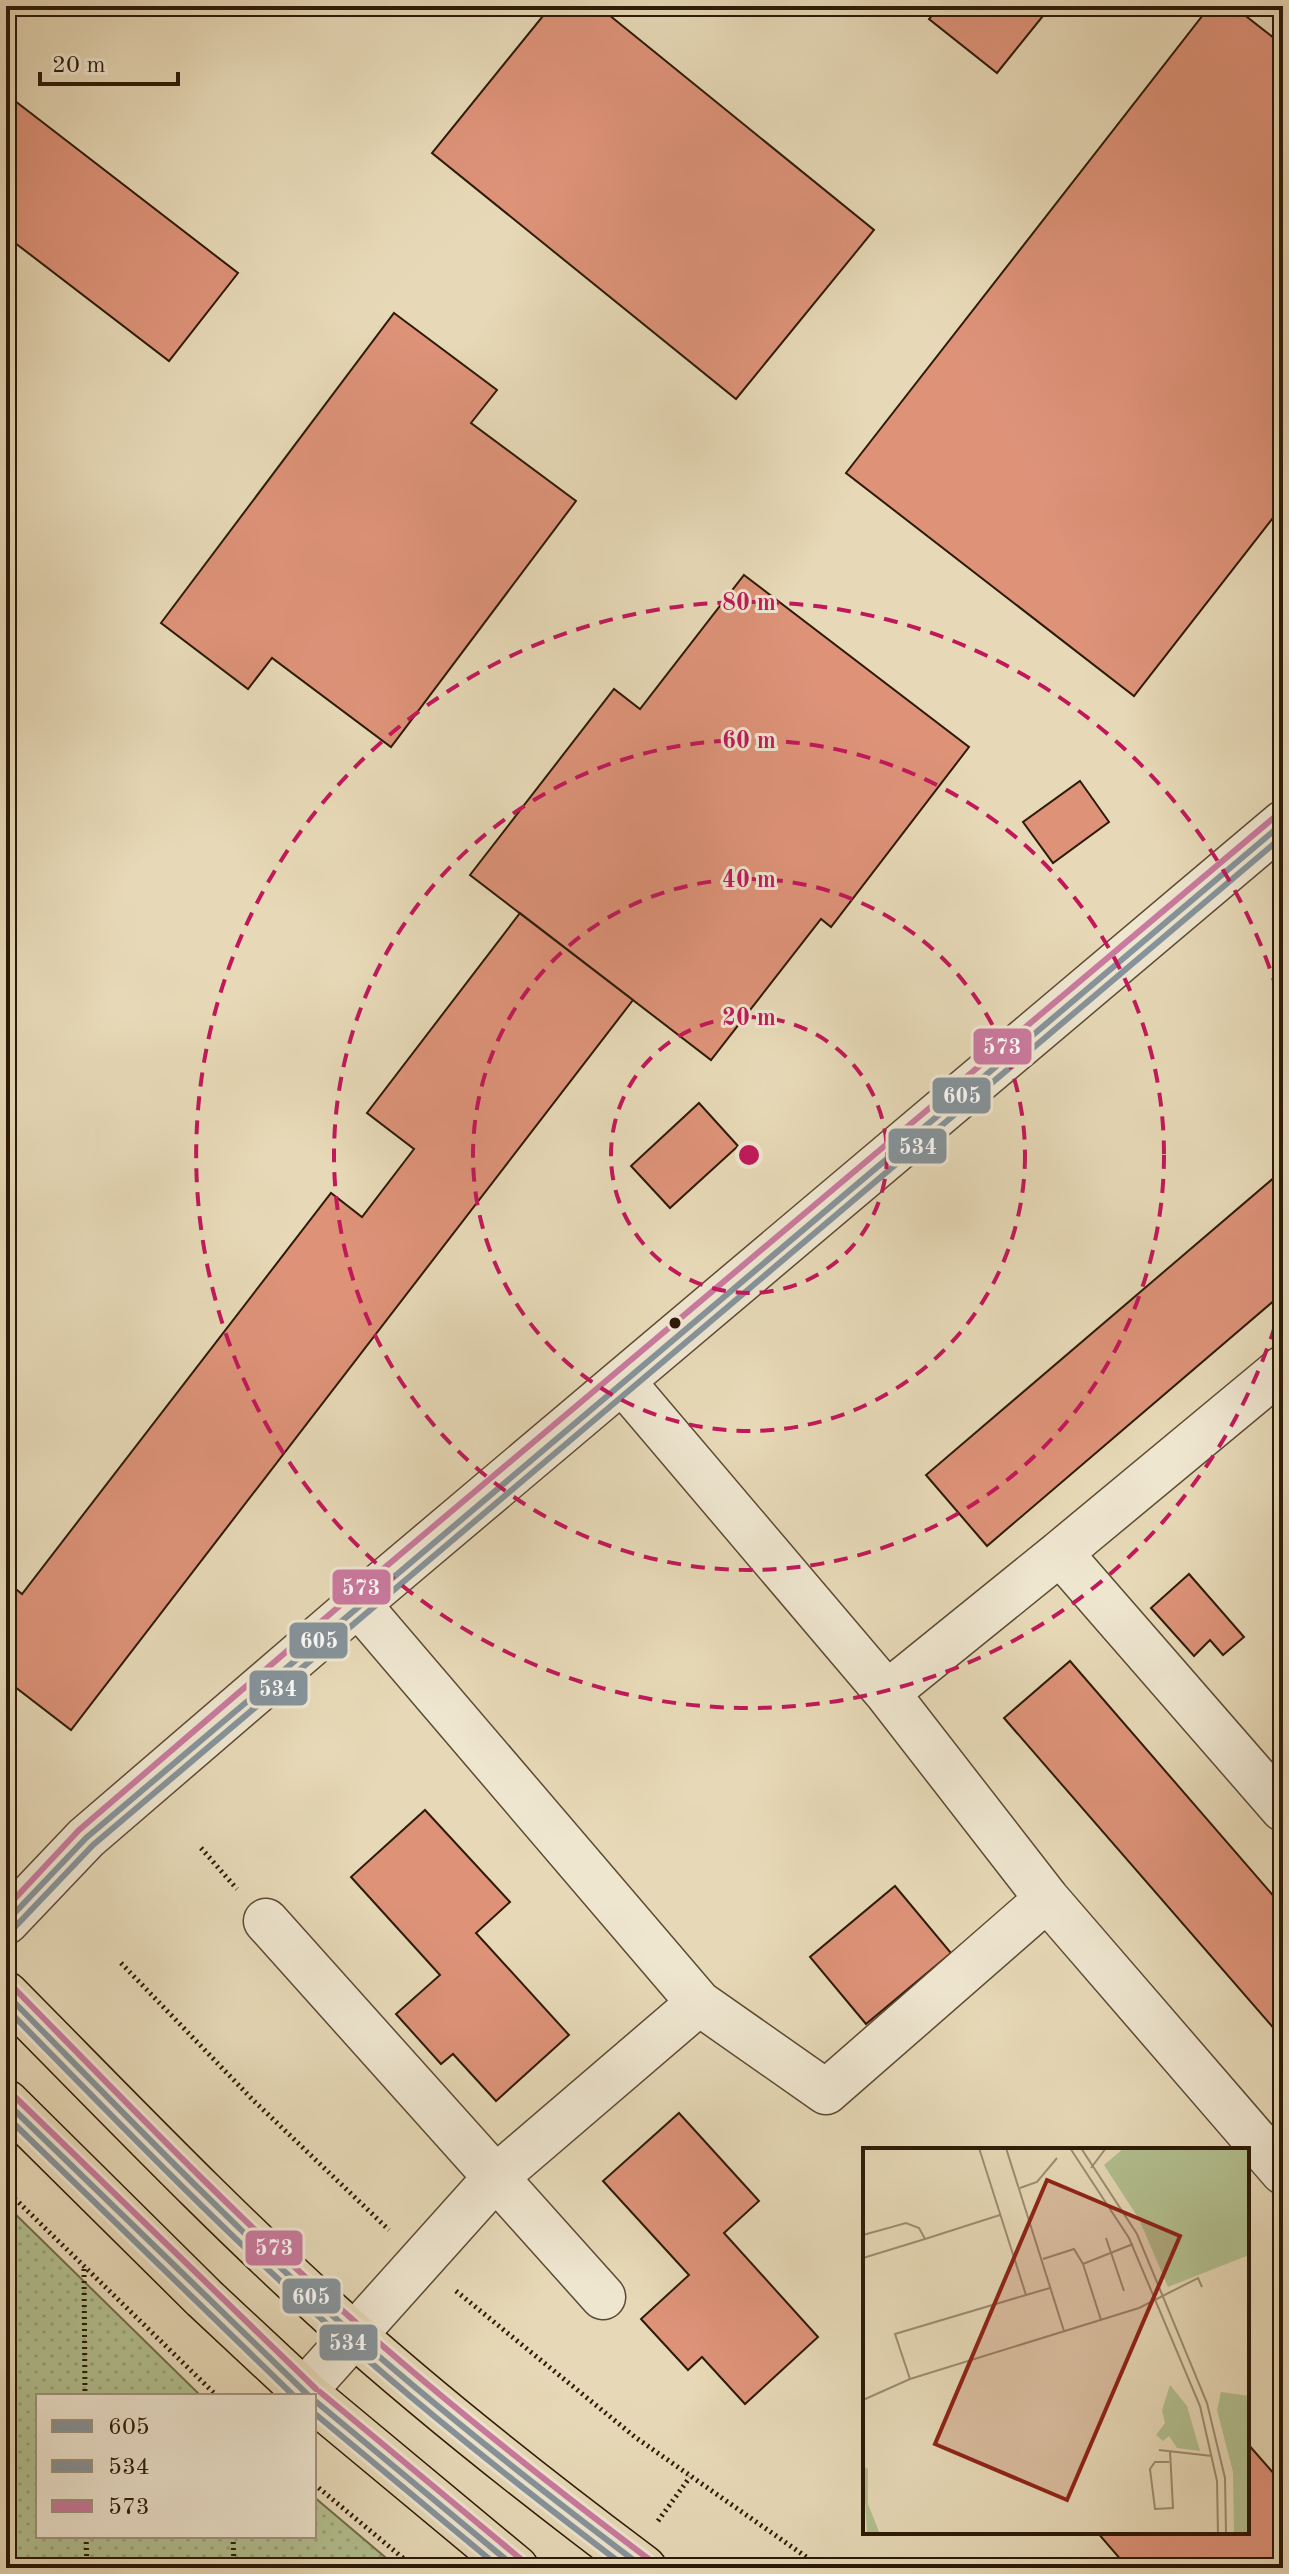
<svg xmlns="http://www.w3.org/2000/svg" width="1289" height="2574" viewBox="0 0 1289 2574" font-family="'Old Standard TT',serif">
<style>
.park{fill:url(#park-dots);stroke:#706d4c;stroke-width:2}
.building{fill:#de9379;stroke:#2d1a07;stroke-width:2}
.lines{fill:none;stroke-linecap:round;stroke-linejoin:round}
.minor-casing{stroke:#5c4a33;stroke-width:47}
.major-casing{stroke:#2d1a07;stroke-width:47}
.path{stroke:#2d1a07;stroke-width:5;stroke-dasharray:2 4;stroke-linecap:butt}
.minor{stroke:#efe6d0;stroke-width:44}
.major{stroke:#e7d9b7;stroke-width:44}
.bus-1-casing{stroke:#efe6d0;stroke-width:12}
.bus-2-casing{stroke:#efe6d0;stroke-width:12}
.bus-3-casing{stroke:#efe6d0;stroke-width:12}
.bus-1{stroke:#86949c;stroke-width:6}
.bus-2{stroke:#86949c;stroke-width:6}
.bus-3{stroke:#ca7a9f;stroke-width:6}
.ring{fill:none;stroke:#c2185b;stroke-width:4;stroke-dasharray:14 10}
.bus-dot{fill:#2d1a07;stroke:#efe6d0;stroke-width:3}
.inset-road{fill:none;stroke:#9d8d71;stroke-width:2}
.view{fill:#8f2418;fill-opacity:0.15;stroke:#8f2418;stroke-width:4}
.inset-edge{fill:none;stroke:#2d1a07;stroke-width:4}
.centre{fill:#c2185b;stroke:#efe6d0;stroke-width:4}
.ring-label{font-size:24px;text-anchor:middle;font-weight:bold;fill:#c2185b;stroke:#efe6d0;stroke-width:6;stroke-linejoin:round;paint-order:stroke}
.line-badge{stroke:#efe6d0;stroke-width:3}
.badge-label{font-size:22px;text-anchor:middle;font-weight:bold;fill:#fff}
</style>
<defs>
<pattern id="park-dots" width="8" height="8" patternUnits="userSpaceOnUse" patternTransform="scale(2)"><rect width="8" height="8" fill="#b3c090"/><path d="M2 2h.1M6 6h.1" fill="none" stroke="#9aa47b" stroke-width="1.8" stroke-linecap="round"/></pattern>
</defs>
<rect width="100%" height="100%" fill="#e7d9b7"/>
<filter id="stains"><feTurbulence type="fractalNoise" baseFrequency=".0025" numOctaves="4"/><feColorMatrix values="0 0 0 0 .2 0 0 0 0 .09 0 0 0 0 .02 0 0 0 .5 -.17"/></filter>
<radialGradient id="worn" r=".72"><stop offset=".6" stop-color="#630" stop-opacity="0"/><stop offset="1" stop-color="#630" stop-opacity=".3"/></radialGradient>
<path class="park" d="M6 2205 201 2396H38V2536H314V2497L398 2568H6Z"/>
<path class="building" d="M551 6H598L874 230 736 399 432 153Z
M940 6H1051L997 73 929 19Z
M1210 6H1233L1283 45V505L1134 696 846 473Z
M6 94 238 273 169 361 6 236Z
M394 313 497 390 471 423 576 501 391 747 272 658 248 689 161 623Z
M744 575 969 747 831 927 821 919 711 1060 470 875 614 689 640 709Z
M1080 781 1109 822 1053 863 1023 822Z
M520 913 633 1000 71 1730 6 1680V1581L22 1594 331 1193 362 1217 414 1149 367 1113Z
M699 1103 738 1146 670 1208 631 1166Z
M1283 1170V1293L987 1546 926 1475Z
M1189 1574 1244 1637 1223 1655 1210 1640 1194 1656 1151 1608Z
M1070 1661 1283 1907V2039L1004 1718Z
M425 1810 510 1902 476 1933 569 2035 496 2101 453 2054 441 2064 396 2014 440 1975 351 1877Z
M895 1886 951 1953 866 2024 810 1957Z
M679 2113 759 2201 724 2233 818 2337 745 2404 702 2357 688 2370 641 2319 689 2275 603 2181Z
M1247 2443 1283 2484V2568H1128L1097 2532H1247Z"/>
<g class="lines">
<g class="minor-casing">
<path id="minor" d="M622 1381 887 1693 1047 1899 1283 2172
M1060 1553 1283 1368
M358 1604 699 2003
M887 1693 1060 1553 1283 1809
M266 1921 603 2297
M6 1922 86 1838 358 1604 1283 823
M304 2391 496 2177 699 2003 826 2092 1047 1899"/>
</g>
<g class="major-casing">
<path id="major" d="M6 1994C114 2103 220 2214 334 2317 433 2406 537 2488 644 2568
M6 2102 204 2298 309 2396
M314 2400 516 2568"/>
</g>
<path class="path" d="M201 1848 237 1889
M121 1963 252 2099 389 2230
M6 2190 217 2396
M84 2269 85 2396
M456 2291 635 2437 822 2568
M314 2484 415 2568
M658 2521 690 2477
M86 2536 87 2568
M233 2536 234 2568"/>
<use href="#minor" class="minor"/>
<use href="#major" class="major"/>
<g class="bus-1-casing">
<path id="bus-1" d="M6 1922 86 1838 1283 823
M6 1994C114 2103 220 2214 334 2317 433 2406 538 2488 644 2568
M6 2102 309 2396
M314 2400 516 2568"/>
</g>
<g class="bus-2-casing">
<path id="bus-2" d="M13 1929 93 1845 1283 836
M6 2008C111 2115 215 2223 326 2323 422 2410 524 2490 627 2568
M6 2116 294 2396
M314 2413 500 2568"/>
</g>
<g class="bus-3-casing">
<path id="bus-3" d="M6 1908 79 1830 351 1596 1277 815
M13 1987C121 2097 228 2209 343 2311 441 2399 545 2481 650 2560
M13 2095 316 2389
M320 2392 522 2560"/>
</g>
<use href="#bus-1" class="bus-1"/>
<use href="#bus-2" class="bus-2"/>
<use href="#bus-3" class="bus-3"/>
</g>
<g class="ring">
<circle cx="749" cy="1155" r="138"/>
<circle cx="749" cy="1155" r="276"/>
<circle cx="749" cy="1155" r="415"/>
<path d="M1282 1303A553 553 0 1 1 1282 1007"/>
</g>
<circle class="bus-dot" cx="675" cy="1323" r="7"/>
<g transform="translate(863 2148)">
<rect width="386" height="386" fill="#e7d9b7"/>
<path d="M307 237 324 258 337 303 314 300 306 288 300 293 293 287 302 275 299 262ZM0 318 5 321V356L17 386 4 385Z" fill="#b3c090"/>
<path d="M261 0H386V107L305 139 276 71 241 17ZM358 244 386 248V386H371L370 324 354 262Z" fill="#b3c090"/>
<path class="inset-road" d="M116 0 163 147 187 140M143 0 201 183M207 0 266 90 337 258 354 333 355 386M218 0 274 86 344 255 362 330 363 386M228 20 243 0M157 40 174 34 194 10M0 87 43 75 56 80 62 91 137 67M243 90 261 143M0 110 62 91M180 111 211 101 220 116 270 96M220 116 238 172M47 231 32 186 163 147M0 252 47 231 276 160 335 130 339 139M296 302 349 308M306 314H292L287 321 292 361 310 360 307 303"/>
<path class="view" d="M184 32 317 88 204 352 72 296Z"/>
<rect width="386" height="386" class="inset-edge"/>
</g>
<circle cx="749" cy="1155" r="12" class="centre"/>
<g class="ring-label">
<text x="749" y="610">80 m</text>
<text x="749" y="748">60 m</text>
<text x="749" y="887">40 m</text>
<text x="749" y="1025">20 m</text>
</g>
<g class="line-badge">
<rect x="972" y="1027" width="61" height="39" rx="8" fill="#ca7a9f"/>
<rect x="931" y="1076" width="61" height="39" rx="8" fill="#86949c"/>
<rect x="887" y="1127" width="61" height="38" rx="8" fill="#86949c"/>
<rect x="331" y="1568" width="61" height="38" rx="8" fill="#ca7a9f"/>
<rect x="288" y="1621" width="61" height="39" rx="8" fill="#86949c"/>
<rect x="248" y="1669" width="61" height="38" rx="8" fill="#86949c"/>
<rect x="244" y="2229" width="60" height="38" rx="8" fill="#ca7a9f"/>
<rect x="281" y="2277" width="61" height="38" rx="8" fill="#86949c"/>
<rect x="318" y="2323" width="61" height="39" rx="8" fill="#86949c"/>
</g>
<g class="badge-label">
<text x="1002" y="1054">573</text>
<text x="962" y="1103">605</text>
<text x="918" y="1154">534</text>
<text x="361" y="1595">573</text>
<text x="319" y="1648">605</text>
<text x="278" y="1696">534</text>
<text x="274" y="2255">573</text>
<text x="311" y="2304">605</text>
<text x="348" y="2350">534</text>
</g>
<rect width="1289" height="2574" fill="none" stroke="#e7d9b7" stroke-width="32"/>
<rect x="8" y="8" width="1273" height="2558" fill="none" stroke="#2d1a07" stroke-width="4"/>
<rect x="16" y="16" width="1257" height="2542" fill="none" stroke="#2d1a07" stroke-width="2"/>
<rect x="36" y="2394" width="280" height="144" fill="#efe6d0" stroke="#a19480" stroke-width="2"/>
<rect x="52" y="2420" width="40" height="12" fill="#86949c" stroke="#a19480" stroke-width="2"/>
<text x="108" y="2434" font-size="24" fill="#2d1a07">605</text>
<rect x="52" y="2460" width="40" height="12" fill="#86949c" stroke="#a19480" stroke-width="2"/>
<text x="108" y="2474" font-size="24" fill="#2d1a07">534</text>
<rect x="52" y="2500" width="40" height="12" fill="#ca7a9f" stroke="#a19480" stroke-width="2"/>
<text x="108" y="2514" font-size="24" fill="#2d1a07">573</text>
<path d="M40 72v12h138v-12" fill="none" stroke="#2d1a07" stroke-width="4"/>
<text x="52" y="72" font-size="24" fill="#2d1a07" stroke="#efe6d0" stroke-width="6" paint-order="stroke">20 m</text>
<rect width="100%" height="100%" filter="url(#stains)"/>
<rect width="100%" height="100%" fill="url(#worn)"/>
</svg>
